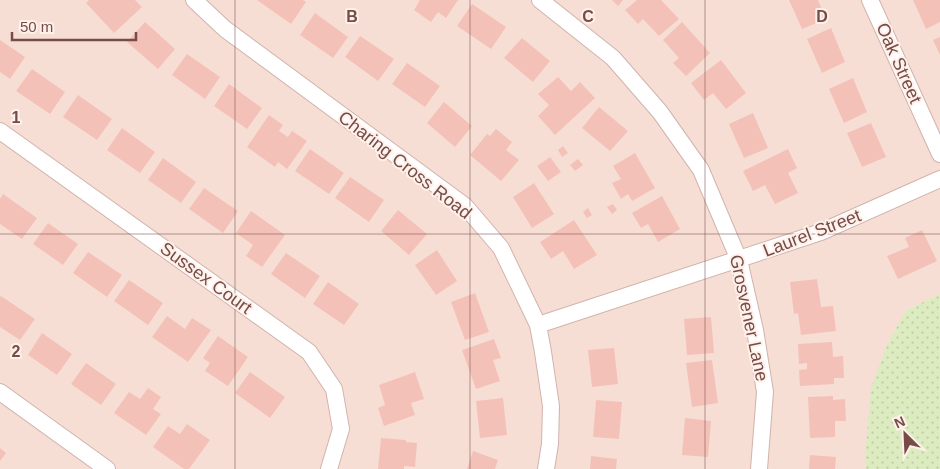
<svg xmlns="http://www.w3.org/2000/svg" width="940" height="469" viewBox="0 0 940 469" font-family="Helvetica,sans-serif">
<style>
.residential{fill:#f7ded4}
.park{fill:url(#park-dots)}
.building{fill:#f4c1b9}
.lines{fill:none;stroke-linecap:round;stroke-linejoin:round}
.minor-casing{stroke:#d1b3ac;stroke-width:18}
.minor{stroke:#fff;stroke-width:16}
.grid{fill:none;stroke:#764c48;stroke-width:1;stroke-opacity:0.55}
.labels{text-anchor:middle;dominant-baseline:central;stroke-width:4;stroke-linejoin:round;paint-order:stroke}
.street-label{font-size:18px;fill:#764c48;stroke:#fff1ea}
.grid-label{font-size:16px;text-anchor:middle;font-weight:bold;fill:#764c48;stroke:#fff1ea;stroke-width:4;stroke-linejoin:round;paint-order:stroke}
</style>
<defs>
<pattern id="park-dots" width="8" height="8" patternUnits="userSpaceOnUse" patternTransform="scale(1.25)"><rect width="8" height="8" fill="#ddebc0"/><path d="M2 2h.1M6 6h.1" fill="none" stroke="#c1cba6" stroke-width="1.8" stroke-linecap="round"/></pattern>
</defs>
<rect width="100%" height="100%" fill="#fdece2"/>
<path class="residential" d="M0 0H940V294L906 310 866 446V469H0Z"/>
<path class="park" d="M940 294V469H866V446L871 388 887 345 906 310Z"/>
<path class="building" d="M89 0H135L142 7 114 33 86 3Z
M257 0H303L306 2 291 24Z
M420 0H458L446 18 438 12 431 22 414 10Z
M612 0H623L618 6Z
M637 0H661L679 19 659 36 643 19 638 24 625 10Z
M789 0H818L826 19 802 29Z
M913 0H940V22L926 29Z
M472 4 506 27 491 49 457 26Z
M315 13 348 37 333 58 300 35Z
M145 22 175 49 158 69 127 42Z
M682 22 710 53 686 76 673 63 679 58 663 40Z
M831 28 845 62 822 73 807 39Z
M360 36 394 59 378 81 345 57Z
M940 37V55L933 40Z
M522 38 550 61 533 82 504 58Z
M0 40 25 57 10 79 0 72Z
M187 54 220 77 205 99 172 75Z
M721 60 746 93 726 109 713 93 704 100 691 83Z
M407 63 440 86 425 107 392 84Z
M32 69 65 92 50 114 16 91Z
M558 77 571 91 580 82 595 98 555 135 538 116 549 105 538 94Z
M853 78 867 112 844 123 829 89Z
M229 84 262 108 247 129 214 106Z
M78 95 112 119 97 140 63 117Z
M444 102 472 126 455 147 427 123Z
M599 107 628 131 610 151 582 128Z
M753 113 768 148 744 158 729 124Z
M269 115 283 125 279 131 288 137 292 131 307 141 287 169 278 162 275 167 247 147Z
M871 123 886 157 862 167 847 133Z
M122 128 155 152 140 173 107 150Z
M496 129 512 142 506 150 519 160 501 181 470 155 487 134 490 136Z
M563 146 568 153 562 157 558 150Z
M310 149 344 173 329 194 295 171Z
M788 149 797 168 788 173 798 193 775 204 765 185 753 191 743 171Z
M635 153 655 188 632 201 628 194 621 199 612 183 621 179 613 166Z
M550 157 561 172 548 181 537 166Z
M163 158 196 182 181 203 148 180Z
M578 159 583 165 575 171 570 165Z
M350 177 384 200 369 222 335 198Z
M534 183 554 214 532 228 513 197Z
M204 188 238 211 223 233 189 209Z
M3 194 37 218 22 239 0 224V199Z
M662 196 680 229 658 242 648 224 641 228 632 213Z
M613 204 617 210 612 214 607 207Z
M588 208 592 215 587 218 583 212Z
M398 210 427 234 409 255 381 231Z
M251 211 285 235 262 267 246 256 253 245 236 233Z
M574 220 597 255 574 269 563 251 551 259 540 242Z
M48 223 78 244 63 265 33 244Z
M922 230 937 261 898 279 887 256 909 247 905 238Z
M437 250 457 281 436 295 415 265Z
M88 252 122 275 107 297 73 273Z
M286 253 320 276 305 298 271 274Z
M817 279 821 307 833 306 836 331 801 335 798 313 794 314 790 282Z
M129 280 163 303 148 325 114 301Z
M328 282 359 304 344 325 313 304Z
M475 293 489 332 465 340 451 302Z
M1 296 35 319 20 340 0 327V297Z
M167 316 185 329 192 318 211 330 188 362 152 337Z
M711 317 714 353 687 355 684 319Z
M42 333 72 354 57 375 28 355Z
M218 336 248 357 228 386 205 371 210 363 203 358Z
M494 339 501 358 493 360 500 381 476 389 462 350Z
M832 342 833 357 843 356 844 378H834V384L800 386 799 370 807 369V363L799 364 798 344Z
M614 348 618 384 592 387 588 350Z
M712 360 718 403 692 407 686 363Z
M86 363 116 384 101 405 71 384Z
M250 372 285 397 270 418 235 393Z
M415 372 424 399 411 403 415 415 384 426 378 408 385 405 379 385Z
M148 388 161 397 153 409 161 414 146 435 114 413 129 392 140 399Z
M833 396V400L845 399 846 421H835V437L810 438 808 397Z
M503 398 507 435 480 438 476 401Z
M596 400 622 402 619 439 593 437Z
M685 418 711 421 708 457 682 455Z
M187 424 210 440 189 469H184L153 447 168 426 180 434Z
M381 438 406 440V442L417 443 415 467 404 466V469H378Z
M0 448 6 453 0 461Z
M473 451 498 460 495 469H467Z
M810 455 836 457 835 469H809Z
M591 456 617 459 616 469H590Z"/>
<g class="lines">
<g class="minor-casing">
<path id="minor" d="M194 0 225 29 465 206 501 248 538 325 543 352 551 406 550 444 546 469
M540 0 613 58 660 112 701 170 739 260 755 330 765 392 759 469
M870 0 940 154
M0 131 309 352 334 389 341 429 329 469
M538 325 821 232 940 179
M0 392 107 469"/>
</g>
<use href="#minor" class="minor"/>
</g>
<path class="grid" d="M235 0V469M470 0V469M705 0V469M0 234H940"/>
<g class="labels">
<g class="street-label">
<text transform="translate(899 63) rotate(66)">Oak Street</text>
<text transform="translate(405 165) rotate(38)">Charing Cross Road</text>
<text transform="translate(812 233) rotate(-21)">Laurel Street</text>
<text transform="translate(206 278) rotate(36)">Sussex Court</text>
<text transform="translate(749 318) rotate(78)">Grosvener Lane</text>
</g>
</g>
<g class="grid-label">
<text x="352" y="22">B</text>
<text x="588" y="22">C</text>
<text x="822" y="22">D</text>
<text x="16" y="123">1</text>
<text x="16" y="357">2</text>
</g>
<g transform="translate(905 434) rotate(336)" stroke="#fff1ea" stroke-width="4" paint-order="stroke">
<path d="M0-4L9 19L0 12L-9 19Z" fill="#764c48"/>
<text y="-8" font-size="14" font-weight="bold" text-anchor="middle" fill="#764c48">N</text>
</g>
<path d="M12 32v8h124v-8" fill="none" stroke="#764c48" stroke-width="2.5"/>
<text x="20" y="32" font-size="15" fill="#764c48" stroke="#fff1ea" stroke-width="4" paint-order="stroke">50 m</text>
</svg>
